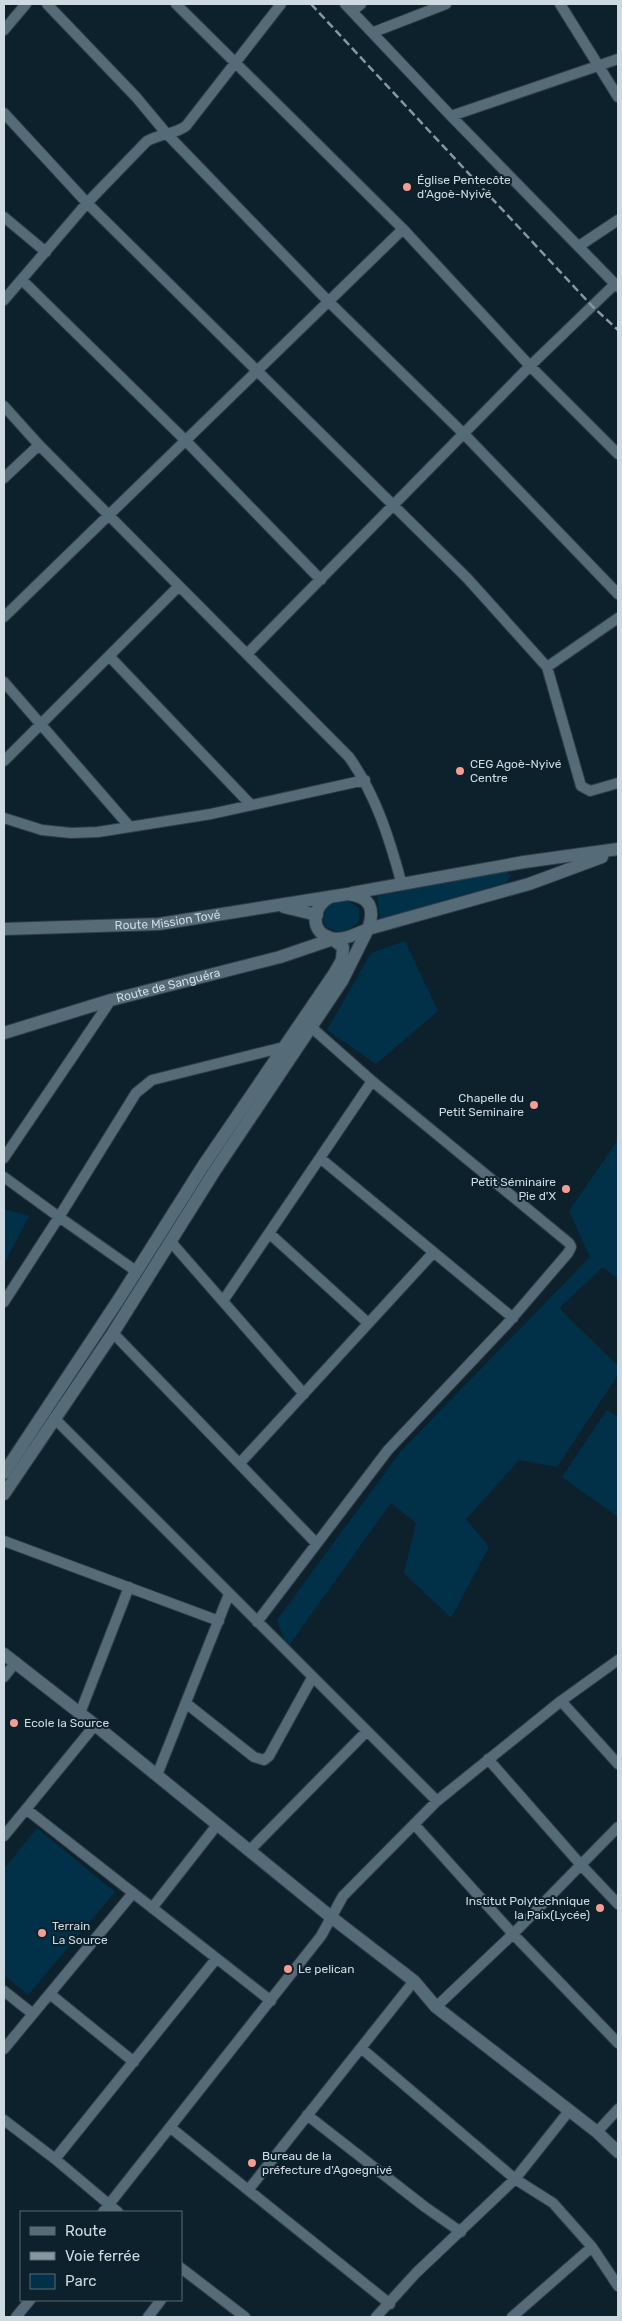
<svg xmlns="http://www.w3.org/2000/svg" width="622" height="2321" viewBox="0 0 622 2321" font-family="Rubik,sans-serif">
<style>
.green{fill:#003148}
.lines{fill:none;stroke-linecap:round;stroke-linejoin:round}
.minor-casing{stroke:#313c45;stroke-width:12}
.tertiary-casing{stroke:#313c45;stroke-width:14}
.minor{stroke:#556b78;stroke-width:10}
.tertiary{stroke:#556b78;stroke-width:12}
.rail{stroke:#87969f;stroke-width:2.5;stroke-dasharray:8 4;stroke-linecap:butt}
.poi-dot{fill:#f59c95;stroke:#0d212c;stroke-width:2}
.labels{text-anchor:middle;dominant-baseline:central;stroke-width:4;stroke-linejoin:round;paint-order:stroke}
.poi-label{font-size:12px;fill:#cedae1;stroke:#0d212c;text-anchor:start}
.street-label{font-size:12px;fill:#cedae1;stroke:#0d212c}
</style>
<rect width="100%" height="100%" fill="#0d212c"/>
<path class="green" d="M504 872H507L511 876 506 883 380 920 377 896Z
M347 900 359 908V921C350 932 331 936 323 922L325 909 332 903Z
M405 941 438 1011 376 1064 327 1030 371 953Z
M618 1140V1279L603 1267 559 1308 618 1366V1375L557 1467 519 1460 466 1519 489 1547 451 1618 404 1573 416 1523 391 1503 287 1648 277 1620 401 1451 590 1257 569 1211Z
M4 1209 29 1216 4 1264Z
M607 1410 618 1417V1517L562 1477Z
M37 1828 115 1892 28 1995 4 1975V1869Z"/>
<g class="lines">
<g class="minor-casing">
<path id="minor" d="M47 4 136 97 166 133 327 300 465 435 618 594
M176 4 403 229 530 366 618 454
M345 4 451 116 618 287
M560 4 618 97
M353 11 361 4
M4 30 26 4
M374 32 446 4
M4 113 87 203 467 578 547 667 618 618
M451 116 618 59
M4 217 46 252
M579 246 618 220
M22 280 185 440 321 580
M4 300 87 203 147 141C159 134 176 134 186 126L281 4
M4 406 39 445 349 757C376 795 390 840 402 885
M4 478 39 445
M4 617 403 229
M247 654 530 366 615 284
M110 657 251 805
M547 667 581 786 590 791 618 783
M4 682 130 827
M4 761 178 587
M4 818 42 830 71 833 98 832 211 814 365 780
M4 1158 111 1000
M320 1158 513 1318
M4 1177 59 1217 136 1093 152 1080 284 1047
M269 1233 368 1323
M171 1242 304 1394
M223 1301 372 1081
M4 1302 59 1217 136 1271
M113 1333 316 1543
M54 1418 437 1801
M240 1463 433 1253
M4 1541 219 1621
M257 1622 388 1450 507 1324 568 1253 571 1247 569 1243 372 1081 311 1027
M4 1677 16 1662
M561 1701 618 1764
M187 1704 254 1757 264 1760 269 1756 312 1678
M80 1713 129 1587
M488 1759 581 1865 618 1904
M157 1775 229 1594
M26 1809 271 2001
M414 1824 513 1934 618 2043
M4 1836 95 1725
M249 1851 367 1731
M152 1908 217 1825
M4 1991 33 2014
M50 1994 134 2062
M436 2007 513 1934 618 1827
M361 2048 515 2179 553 2203 592 2247 618 2286
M4 2049 133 1893
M307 2115 425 2207 461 2232
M4 2120 55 2159 118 2212
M171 2128 390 2304
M597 2132 618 2109
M55 2159 216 1959
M249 2189 414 1981
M103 2212 321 1936 343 1896 437 1801 561 1701 618 1660
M181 2268 245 2317
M16 2317 30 2300
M148 2317 161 2300
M376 2317 416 2273 515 2179 569 2111
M512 2317 592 2247"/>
</g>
<g class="tertiary-casing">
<g id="tertiary">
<path d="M352 893 524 862 618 849"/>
<path d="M284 907 317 915 315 917"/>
<path id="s1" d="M4 929 159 924 348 894C371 897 375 909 368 929 357 934 342 941 331 938 308 932 313 905 330 897"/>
<path d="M368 929 529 884 602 857"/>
<path id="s2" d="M4 1033 111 1000 280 957 333 939"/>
<path d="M4 1473 119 1299 203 1166 334 974 342 960 343 947 332 939"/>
<path d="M4 1494 113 1333 214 1172 342 981 368 929"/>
<path d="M4 1654 95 1725 331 1917 414 1981 436 2007 597 2132 618 2152"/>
</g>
</g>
<use href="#minor" class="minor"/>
<use href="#tertiary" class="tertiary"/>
<path class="rail" d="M311 4 592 306 618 330"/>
</g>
<g class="poi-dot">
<circle cx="407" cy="187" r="5"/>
<circle cx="460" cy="771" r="5"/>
<circle cx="534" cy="1105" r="5"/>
<circle cx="566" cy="1189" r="5"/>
<circle cx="14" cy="1723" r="5"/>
<circle cx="600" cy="1908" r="5"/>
<circle cx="42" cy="1933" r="5"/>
<circle cx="288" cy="1969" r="5"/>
<circle cx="252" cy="2163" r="5"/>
</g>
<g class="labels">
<g class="poi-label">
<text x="417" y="180">Église Pentecôte<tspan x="417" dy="14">d'Agoè-Nyivé</tspan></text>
<text x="470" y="764">CEG Agoè-Nyivé<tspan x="470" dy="14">Centre</tspan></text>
<text x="524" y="1098" text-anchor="end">Chapelle du<tspan x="524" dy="14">Petit Seminaire</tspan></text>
<text x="556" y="1182" text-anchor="end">Petit Séminaire<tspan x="556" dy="14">Pie d'X</tspan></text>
<text x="24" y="1723">Ecole la Source</text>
<text x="590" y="1901" text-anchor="end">Institut Polytechnique<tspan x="590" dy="14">la Paix(Lycée)</tspan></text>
<text x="52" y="1926">Terrain<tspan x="52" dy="14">La Source</tspan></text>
<text x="298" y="1969">Le pelican</text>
<text x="262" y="2156">Bureau de la<tspan x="262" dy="14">préfecture d'Agoegnivé</tspan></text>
</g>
<g class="street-label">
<text stroke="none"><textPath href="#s1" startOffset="164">Route Mission Tové</textPath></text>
<text stroke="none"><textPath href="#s2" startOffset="171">Route de Sanguéra</textPath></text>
</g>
</g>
<rect width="622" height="2321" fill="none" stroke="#cedae1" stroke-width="10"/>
<rect x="20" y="2211" width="162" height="90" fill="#0d212c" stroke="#5a6b74"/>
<rect x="30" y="2227" width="25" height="8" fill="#556b78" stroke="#5a6b74"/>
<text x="65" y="2236" font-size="15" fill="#cedae1">Route</text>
<rect x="30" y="2252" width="25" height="8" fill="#87969f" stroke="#5a6b74"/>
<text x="65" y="2261" font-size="15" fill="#cedae1">Voie ferrée</text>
<rect x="30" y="2274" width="25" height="15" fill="#003148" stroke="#5a6b74"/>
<text x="65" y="2286" font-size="15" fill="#cedae1">Parc</text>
</svg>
